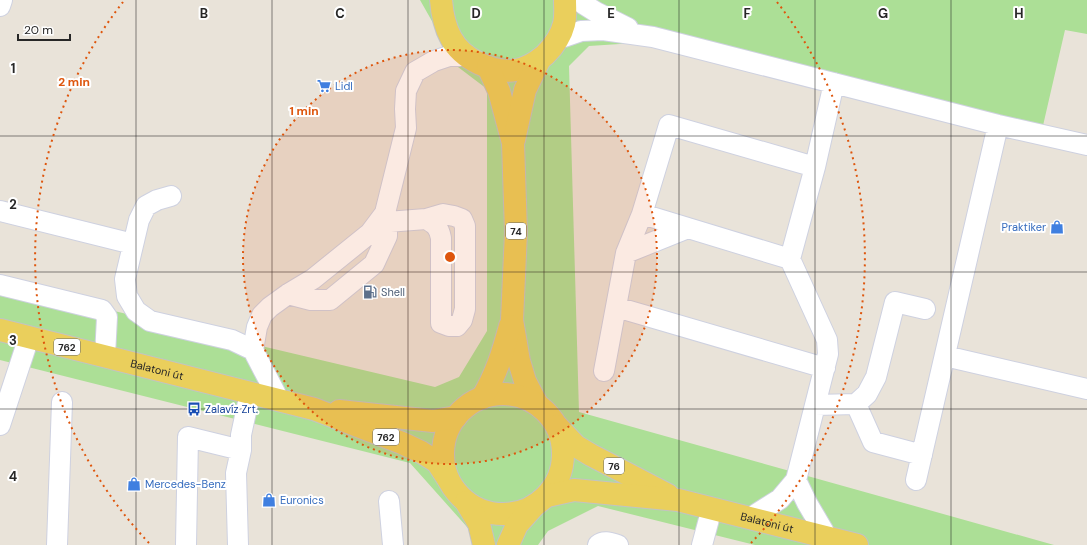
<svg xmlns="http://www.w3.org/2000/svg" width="1087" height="545" viewBox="0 0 1087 545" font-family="'DM Sans',sans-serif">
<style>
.green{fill:#acdf96}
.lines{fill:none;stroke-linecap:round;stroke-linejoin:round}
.minor-casing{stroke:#ced1e0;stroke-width:22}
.major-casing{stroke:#c3c3c3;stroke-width:24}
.minor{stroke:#fff;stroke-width:20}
.major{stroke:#eacf5c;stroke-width:22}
.grid{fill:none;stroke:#272727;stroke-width:1;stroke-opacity:0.55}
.ring{fill:none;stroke:#de560d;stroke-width:2;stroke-dasharray:2 4}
.labels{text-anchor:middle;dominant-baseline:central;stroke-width:4;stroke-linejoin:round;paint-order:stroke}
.shield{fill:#fff;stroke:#686868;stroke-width:1}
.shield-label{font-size:10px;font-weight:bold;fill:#272727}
.shop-label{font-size:11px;fill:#366cbe;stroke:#fff;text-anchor:start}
.service-label{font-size:11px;fill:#4e5e75;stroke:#fff;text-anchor:start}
.street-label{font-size:11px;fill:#272727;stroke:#fff}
.transit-label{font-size:11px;fill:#164399;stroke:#fff;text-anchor:start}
.grid-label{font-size:13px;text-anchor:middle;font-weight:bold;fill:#272727;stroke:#fff;stroke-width:4;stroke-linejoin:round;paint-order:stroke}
.centre{fill:#de560d;stroke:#fff;stroke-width:2}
.ring-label{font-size:12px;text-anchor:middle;font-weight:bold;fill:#de560d;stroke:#fff;stroke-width:4;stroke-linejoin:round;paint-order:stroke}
</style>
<rect width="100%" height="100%" fill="#e9e3d9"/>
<path class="green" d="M420 0H1087V34L1065 30 1039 143 635 43 589 46 569 66 579 412 1054 545H755L598 506 548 531 538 545H475L476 537 410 463 0 360V284L435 387 459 377 487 331V89L458 67Z"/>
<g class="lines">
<g class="minor-casing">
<path id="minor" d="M577 0 596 12 628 28
M0 6 2 0
M558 39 581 31 603 30 653 37 998 125 1087 145
M171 196 157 200 146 206 139 220 125 279 127 296 136 311 150 321 232 340 253 350 279 400
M0 211 133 244
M387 222 426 219 443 214 454 216 462 219 465 226V309L462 320 457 326H449L441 323V238C439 227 435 224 426 219
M688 228 642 214 669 125 815 167
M626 253 642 214
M790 259 815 167 834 83
M0 285 102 310 107 317 105 356
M288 294 311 300H330L374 264 387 236V222L385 213
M616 307 825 368
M253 350 257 327 262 315 270 307 288 294 313 279 370 233 385 213 406 128 405 109 406 91 415 72 434 61 449 56H467
M945 356 1087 389
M604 371 626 253 688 228 790 259 827 340 828 354 796 480 780 499 750 518
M856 404 867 394 876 377 895 302 925 309
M815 405 856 404 873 442 922 455
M0 425 29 337
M796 480 807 503 827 537
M916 480 998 125
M389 501 393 545
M57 545 62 402
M186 545 188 437 241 450
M238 545 236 473 241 450V435L250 393
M598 545C604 540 611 543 618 545
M702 545 712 508"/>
</g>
<g class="major-casing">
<g id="major">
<path d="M441 0C442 13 445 27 451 38 462 59 493 74 516 70 527 68 537 62 545 55 554 46 561 36 564 24 566 16 565 8 565 0"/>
<path d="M488 67 499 91 513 143 516 232 512 320 519 361 525 381 537 404"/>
<path d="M514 140 525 90 540 59"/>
<path id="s1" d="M0 330 314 409 402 443 421 452 437 462 448 479"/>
<circle cx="503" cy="454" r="60"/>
<path d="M482 398C496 375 503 352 510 326"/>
<path d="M339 411 433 421 456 417"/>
<path d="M557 426 576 446 591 455 668 495"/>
<path id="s2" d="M547 496 574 490 678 500 857 545"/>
<path d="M466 502 479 524 484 545"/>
<path d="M508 545 517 525 535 505"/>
</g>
</g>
<use href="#minor" class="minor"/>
<use href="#major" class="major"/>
</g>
<path class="grid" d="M136 0V545M272 0V545M408 0V545M544 0V545M679 0V545M815 0V545M951 0V545M0 136H1087M0 272H1087M0 409H1087"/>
<circle cx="450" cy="257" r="207" fill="#de560d" fill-opacity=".12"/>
<g class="ring">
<circle cx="450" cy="257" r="207"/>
<path d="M149 543A415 415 0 0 1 123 2M777 2A415 415 0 0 1 751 543"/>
</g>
<defs>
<g id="supermarket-bare" transform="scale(1.08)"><path d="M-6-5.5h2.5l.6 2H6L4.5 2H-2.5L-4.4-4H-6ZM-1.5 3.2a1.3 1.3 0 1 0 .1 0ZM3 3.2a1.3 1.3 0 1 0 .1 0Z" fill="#3f7fe0" stroke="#fff" stroke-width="2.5" paint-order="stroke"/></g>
<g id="shop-bare" transform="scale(1.08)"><path d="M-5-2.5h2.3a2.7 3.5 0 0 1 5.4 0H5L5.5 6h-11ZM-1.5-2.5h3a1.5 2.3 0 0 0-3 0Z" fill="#3f7fe0" stroke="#fff" stroke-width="2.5" paint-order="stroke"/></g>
<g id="fuel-bare" transform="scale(1.08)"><path d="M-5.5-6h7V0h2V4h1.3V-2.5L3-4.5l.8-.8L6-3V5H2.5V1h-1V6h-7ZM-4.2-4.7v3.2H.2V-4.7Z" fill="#5c6f8a" stroke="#fff" stroke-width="2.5" paint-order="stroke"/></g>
<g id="bus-bare" transform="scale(1.08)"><path d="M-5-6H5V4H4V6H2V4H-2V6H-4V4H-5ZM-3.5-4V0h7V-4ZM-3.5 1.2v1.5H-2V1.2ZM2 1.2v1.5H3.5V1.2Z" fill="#1a4fb4" stroke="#fff" stroke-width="2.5" paint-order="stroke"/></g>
</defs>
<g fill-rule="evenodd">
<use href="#supermarket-bare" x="324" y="86"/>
<use href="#shop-bare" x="1057" y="227"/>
<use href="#fuel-bare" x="370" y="292"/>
<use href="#bus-bare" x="194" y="409"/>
<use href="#shop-bare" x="134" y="484"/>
<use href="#shop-bare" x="269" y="500"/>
</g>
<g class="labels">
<g class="shield">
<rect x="506" y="223" width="20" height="16" rx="3"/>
<rect x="54" y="339" width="26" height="16" rx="3"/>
<rect x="373" y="429" width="26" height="16" rx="3"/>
<rect x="604" y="458" width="20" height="16" rx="3"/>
</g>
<g class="shield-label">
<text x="516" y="231">74</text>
<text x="67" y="347">762</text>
<text x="386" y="437">762</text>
<text x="614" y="466">76</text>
</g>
<g class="shop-label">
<text x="335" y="86">Lidl</text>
<text x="1046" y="227" text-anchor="end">Praktiker</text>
<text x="145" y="484">Mercedes-Benz</text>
<text x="280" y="500">Euronics</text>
</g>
<g class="service-label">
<text x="381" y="292">Shell</text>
</g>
<g class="street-label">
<text stroke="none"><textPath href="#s1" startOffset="162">Balatoni út</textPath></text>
<text stroke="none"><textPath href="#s2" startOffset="224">Balatoni út</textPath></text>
</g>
<g class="transit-label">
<text x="205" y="409">Zalavíz Zrt.</text>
</g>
</g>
<g class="grid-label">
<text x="204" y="18">B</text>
<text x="340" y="18">C</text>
<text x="476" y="18">D</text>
<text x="611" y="18">E</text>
<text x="747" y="18">F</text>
<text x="883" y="18">G</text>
<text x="1019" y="18">H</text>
<text x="13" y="73">1</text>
<text x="13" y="209">2</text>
<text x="13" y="345">3</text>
<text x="13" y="481">4</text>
</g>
<circle cx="450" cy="257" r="6" class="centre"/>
<g class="ring-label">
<text x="74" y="86">2 min</text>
<text x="304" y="115">1 min</text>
</g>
<path d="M18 34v6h52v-6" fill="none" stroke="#272727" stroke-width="2"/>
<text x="24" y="34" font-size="12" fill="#272727" stroke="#ffffff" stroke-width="3" paint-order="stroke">20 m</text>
</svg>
